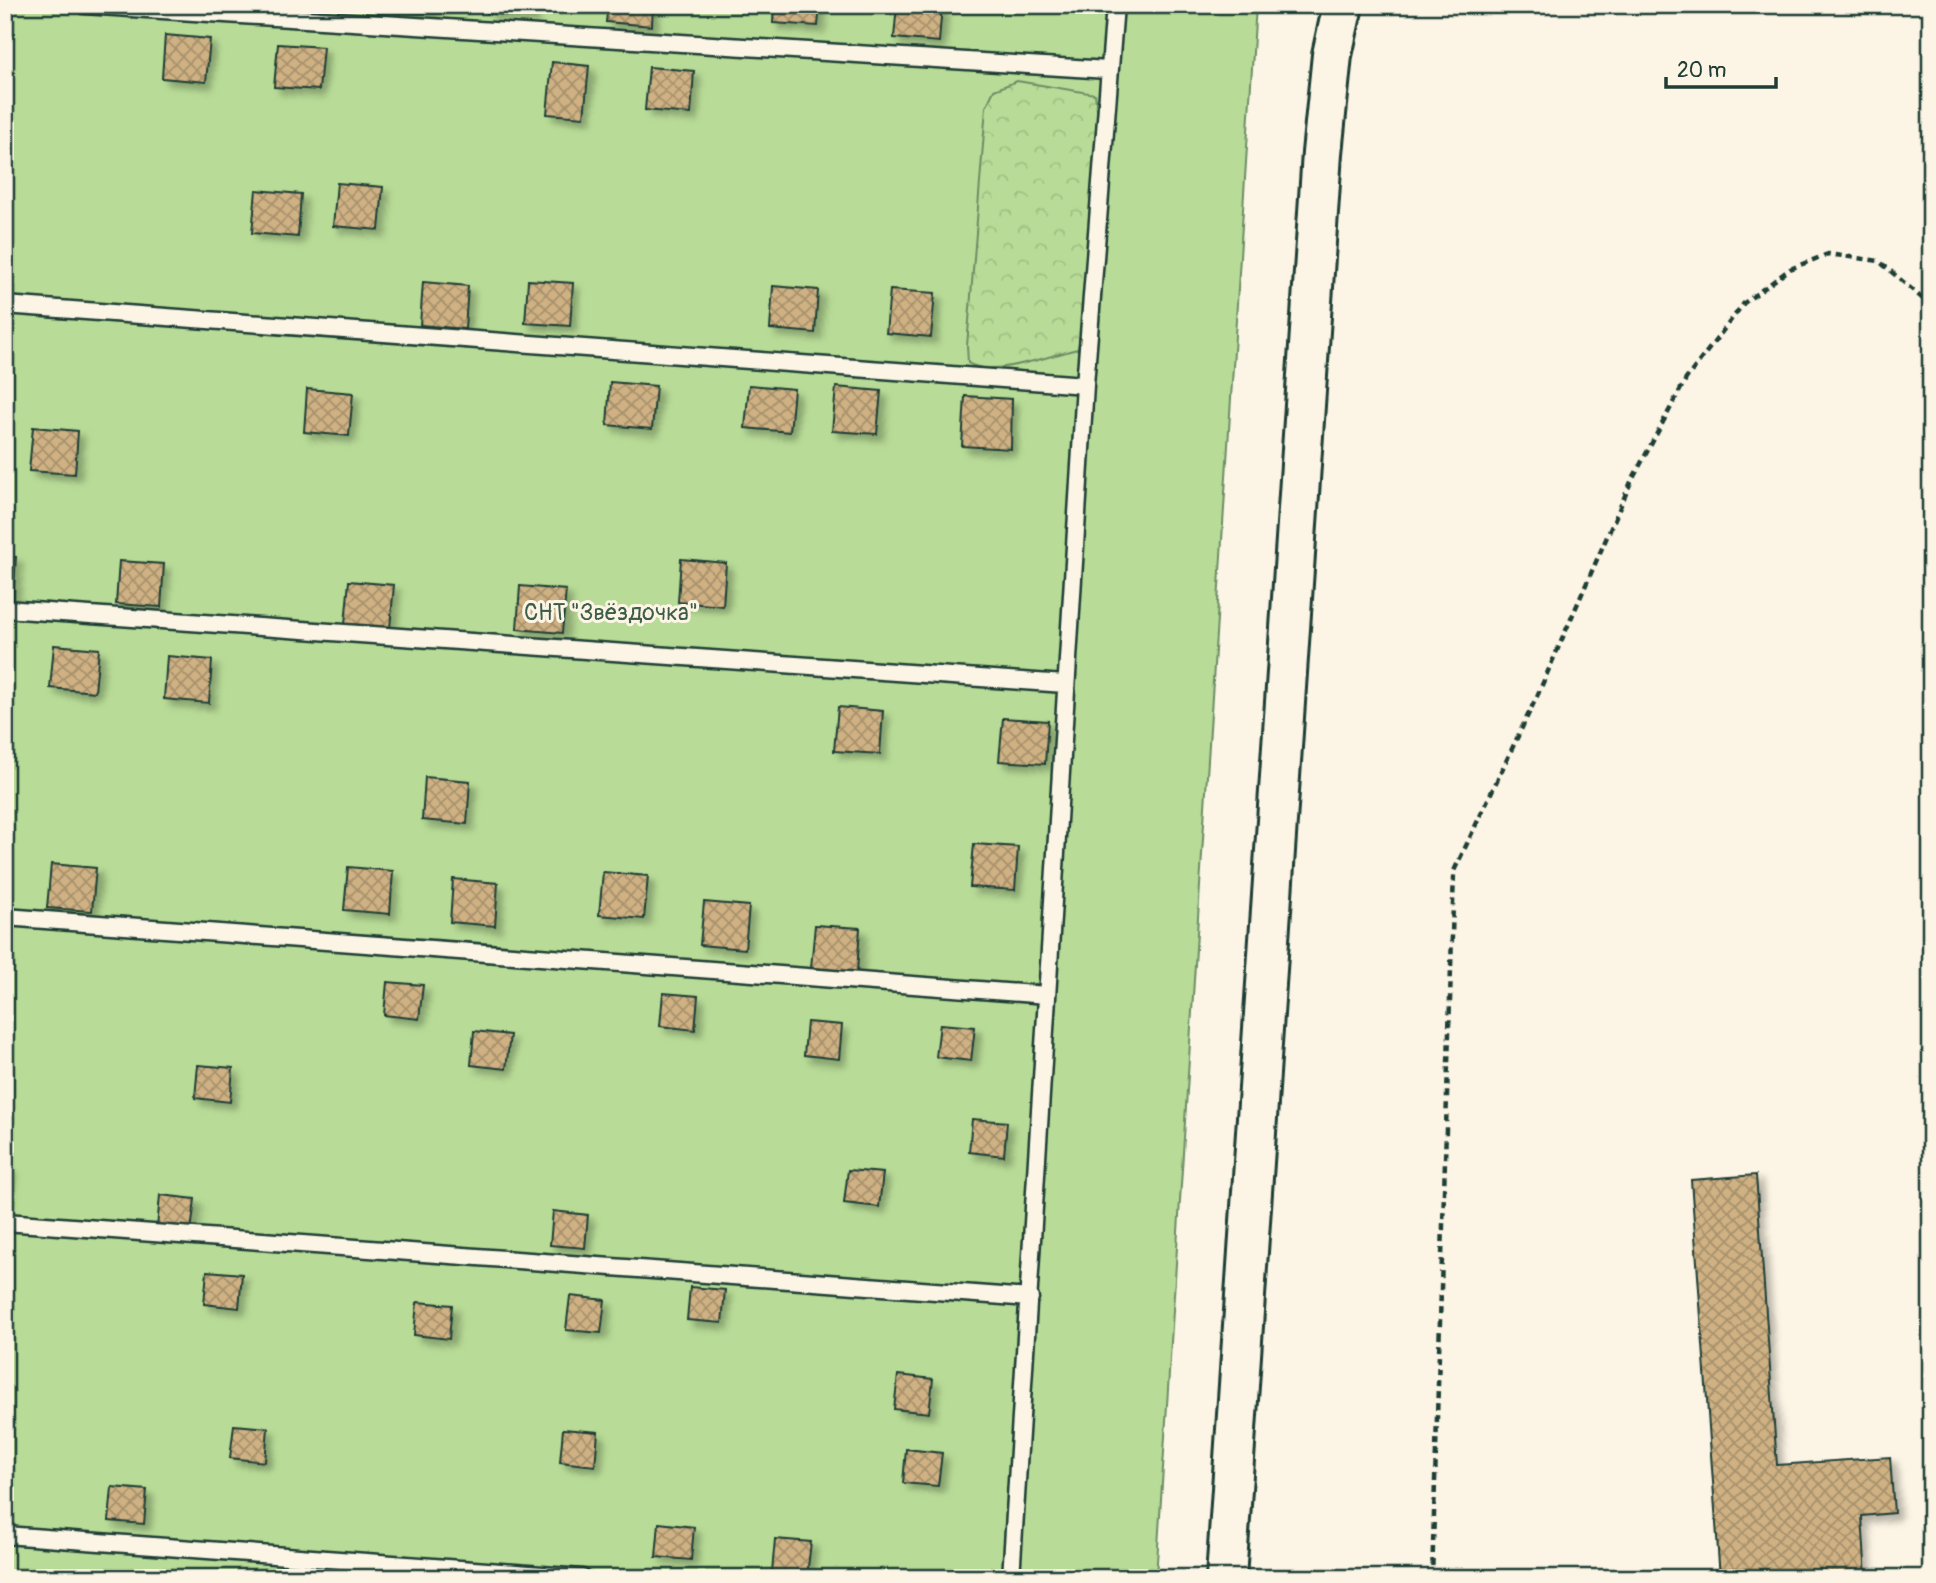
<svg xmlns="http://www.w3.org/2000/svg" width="1936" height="1583" viewBox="0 0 1936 1583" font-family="Pangolin,sans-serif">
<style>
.green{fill:#b8dc97;stroke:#6c8c66;stroke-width:2}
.forest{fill:url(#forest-crowns);stroke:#6c8c66;stroke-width:2}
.building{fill:url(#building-cross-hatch);stroke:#1f3d34;stroke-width:2;filter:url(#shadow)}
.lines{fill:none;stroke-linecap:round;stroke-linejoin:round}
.service-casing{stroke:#1f3d34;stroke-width:21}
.tertiary-casing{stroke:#1f3d34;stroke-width:44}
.path{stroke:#1f3d34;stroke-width:4.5;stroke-dasharray:7 5;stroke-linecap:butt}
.service{stroke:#fcf5e5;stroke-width:16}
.tertiary{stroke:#fcf5e5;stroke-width:38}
.labels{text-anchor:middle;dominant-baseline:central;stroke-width:6;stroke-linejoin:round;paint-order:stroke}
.park-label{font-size:23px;fill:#3e5d48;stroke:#fcf5e5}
</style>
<defs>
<pattern id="forest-crowns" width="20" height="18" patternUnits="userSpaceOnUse" patternTransform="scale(1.75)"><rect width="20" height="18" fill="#b8dc97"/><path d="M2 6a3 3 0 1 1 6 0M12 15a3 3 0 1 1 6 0" fill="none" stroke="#9ebe83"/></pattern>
<pattern id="building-cross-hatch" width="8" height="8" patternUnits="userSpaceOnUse" patternTransform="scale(1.75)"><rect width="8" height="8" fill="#cfb183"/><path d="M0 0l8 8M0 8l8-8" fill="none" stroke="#a7916c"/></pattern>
<filter id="shadow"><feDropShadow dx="6" dy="6" stdDeviation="3.5" flood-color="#0004"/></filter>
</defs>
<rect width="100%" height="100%" fill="#fcf5e5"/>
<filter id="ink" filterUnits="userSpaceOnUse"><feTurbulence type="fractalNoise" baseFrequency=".0143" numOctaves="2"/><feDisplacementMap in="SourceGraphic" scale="14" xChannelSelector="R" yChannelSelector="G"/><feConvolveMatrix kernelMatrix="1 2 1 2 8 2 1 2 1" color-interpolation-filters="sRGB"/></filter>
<g filter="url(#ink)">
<path class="green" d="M5 5H1256L1156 1578H5Z"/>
<path class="forest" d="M1017 81 1095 94 1098 115 1082 324 1078 349C1051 355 991 378 968 363L967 346 986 107 994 90Z"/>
<path class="building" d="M389 5H435L434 12 389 9Z
M488 5H533L532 17 487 13Z
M608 5H653L652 26 606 22Z
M774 5H820L818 26 773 23Z
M897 5H942L939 42 894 38Z
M165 35 210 39 206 82 162 78Z
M278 44 323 47 319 90 274 87Z
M552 62 589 66 584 117 547 114Z
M649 67 694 71 691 114 645 110Z
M337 183 383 187 379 230 333 226Z
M256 190 301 194 298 237 252 233Z
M528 280 573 283 570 326 525 323Z
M423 282 468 286 465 329 420 325Z
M773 286 818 290 815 333 770 329Z
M890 290 935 293 931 337 886 333Z
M610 382 656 386 652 429 607 425Z
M749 385 794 389 790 432 745 428Z
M836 387 881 391 877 434 832 431Z
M307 389 353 393 349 436 304 432Z
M965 396 1012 399 1011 449 962 446Z
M33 427 78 431 75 474 29 471Z
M5 556 16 557 13 600 5 599Z
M681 559 726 563 723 606 678 602Z
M119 561 164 564 161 607 116 604Z
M349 581 394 585 390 628 345 624Z
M520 586 566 590 562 633 517 629Z
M54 645 99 649 95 692 50 688Z
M167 656 212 660 209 703 164 699Z
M838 707 883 711 880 754 834 751Z
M1003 718 1048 721 1045 764 999 761Z
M425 777 470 781 467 824 422 820Z
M974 844 1018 847 1015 890 970 887Z
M51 864 96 868 92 911 47 908Z
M348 867 393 871 390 914 344 910Z
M603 872 648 876 644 919 599 915Z
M453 879 498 883 495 926 450 922Z
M704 902 749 906 745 949 700 945Z
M815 925 860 928 857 972 811 968Z
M387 982 423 985 419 1019 384 1015Z
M663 993 698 996 695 1030 660 1026Z
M807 1022 842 1025 839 1059 804 1055Z
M940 1024 975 1027 971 1061 936 1057Z
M474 1031 510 1035 506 1069 471 1065Z
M198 1065 233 1068 230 1102 195 1098Z
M972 1119 1007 1122 1004 1156 969 1152Z
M5 1166 10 1167 6 1200H5Z
M848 1170 883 1173 879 1207 844 1203Z
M1756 1175 1777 1465 1890 1457 1894 1513 1862 1516 1866 1578H1720L1691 1180Z
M160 1195 195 1199 191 1232 157 1228Z
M553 1211 588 1215 585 1248 550 1245Z
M207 1271 242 1274 239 1308 204 1304Z
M690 1287 725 1290 722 1323 687 1320Z
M570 1296 605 1300 601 1333 566 1330Z
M417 1302 452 1305 449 1339 414 1335Z
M898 1375 933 1379 929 1413 894 1409Z
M234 1425 268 1428 265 1462 230 1458Z
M563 1429 598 1432 595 1466 560 1462Z
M906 1449 942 1453 938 1486 903 1483Z
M112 1487 147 1490 144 1524 109 1521Z
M659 1523 694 1527 691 1560 656 1557Z
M775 1539 811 1542 807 1576 772 1572Z"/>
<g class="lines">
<g class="service-casing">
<path id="service" d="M84 5 1108 70
M5 305 1085 385
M5 609 1065 684
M5 917 1047 995
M5 1222 1030 1298
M5 1535 582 1578
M1011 1578 1085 385 1115 5"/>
</g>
<g class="tertiary-casing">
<path id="tertiary" d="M1226 1578 1322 153 1332 55 1343 5"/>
</g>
<path class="path" d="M1432 1578 1454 871 1538 694 1631 482 1686 379 1744 303 1790 269 1828 254 1879 261 1931 306"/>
<use href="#service" class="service"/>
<use href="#tertiary" class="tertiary"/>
</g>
</g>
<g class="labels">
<g class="park-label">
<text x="611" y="612">СНТ "Звёздочка"</text>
</g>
</g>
<rect width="1936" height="1583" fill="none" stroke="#fcf5e5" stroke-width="28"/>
<rect x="14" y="14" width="1908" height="1555" fill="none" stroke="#1f3d34" stroke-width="2.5" filter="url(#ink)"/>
<path d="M1666 77v10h110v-10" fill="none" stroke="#1f3d34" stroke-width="3.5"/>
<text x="1677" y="77" font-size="21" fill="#1f3d34" stroke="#fcf5e5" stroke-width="5" paint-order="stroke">20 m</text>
</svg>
